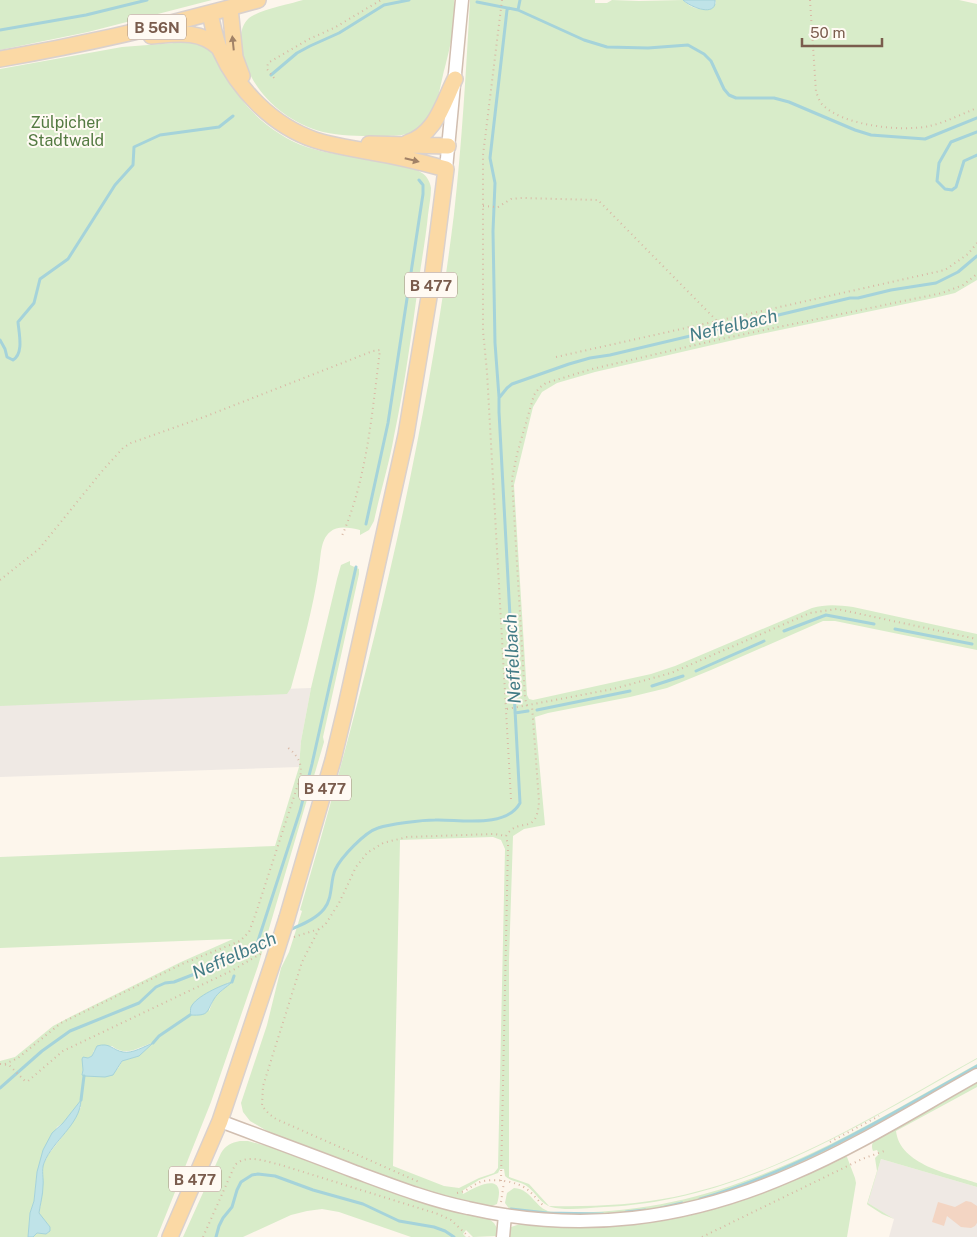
<svg xmlns="http://www.w3.org/2000/svg" width="977" height="1237" viewBox="0 0 977 1237" font-family="'Public Sans',sans-serif">
<style>
.industrial{fill:#efe9e4}
.green{fill:#d8ecc9;fill-rule:evenodd}
.water{fill:#bfe3e8;stroke:#a5d3da}
.lines{fill:none;stroke-linecap:round;stroke-linejoin:round}
.stream{stroke:#a5d3da;stroke-width:3}
.building{fill:#f3d5c3}
.minor-casing{stroke:#d1beb0;stroke-width:15}
.major-casing{stroke:#dad1cd;stroke-width:18}
.path{stroke:#d9b8a5;stroke-width:2;stroke-dasharray:1 4;stroke-linecap:butt}
.minor{stroke:#fff;stroke-width:12}
.major{stroke:#fbd9a5;stroke-width:15}
.major-bridge-casing{stroke:#dad1cd;stroke-width:18;stroke-linecap:butt}
.major-bridge{stroke:#fbd9a5;stroke-width:15}
.oneway{fill:#a18267}
.labels{text-anchor:middle;dominant-baseline:central;stroke-width:4;stroke-linejoin:round;paint-order:stroke}
.shield{fill:#fffaf3;stroke:#a28b7f;stroke-width:1}
.shield-label{font-size:15px;font-weight:bold;fill:#7a5c4d}
.park-label{font-size:16px;fill:#537a41;stroke:#fffaf3}
.water-label{font-size:18px;font-style:italic;fill:#437c86;stroke:#fffaf3}
</style>
<rect width="100%" height="100%" fill="#fdf6ec"/>
<path class="industrial" d="M311 688 301 741 299 767 0 777V699Z
M881 1159 977 1187V1237H889L894 1219 868 1203Z"/>
<path class="green" d="M0 0H212L88 32 0 50Z
M303 0H454C458 18 448 56 443 75 439 91 437 111 426 124 414 137 392 136 376 136 358 136 340 136 323 132 284 122 249 90 242 50 240 39 240 26 249 18 259 10 290 4 303 0Z
M470 0H595V3H607L612 0 639 1 683 0C692 9 699 10 711 9L716 3 715 0H959L977 4V280L955 293 934 298 751 336 595 372 557 383 542 392 533 407 514 485 527 695 529 699 533 700 651 674 675 666 812 608C826 604 838 605 853 607L977 634V650L835 621H823L711 670 667 688 630 697 548 713 535 717 545 825 524 829 513 836 509 960V1177L529 1184 549 1206C591 1207 633 1205 674 1197 782 1175 882 1111 977 1058V1059C861 1124 741 1202 604 1207 587 1208 566 1211 551 1207 541 1204 536 1193 528 1187 521 1181 513 1183 505 1176L504 1169H500L498 1173 479 1180 462 1191 463 1194C477 1186 507 1170 497 1204L489 1207 431 1194 279 1138 250 1121 243 1112 241 1103 267 1025 281 968 289 952 302 911 300 910C367 682 425 450 454 214 462 143 466 71 470 0ZM493 837 501 840 505 849 498 1168 494 1173 479 1178 459 1188 444 1186 393 1166 400 840Z
M187 42C221 46 223 72 239 96 250 111 264 124 280 134 314 157 355 154 393 163 402 165 413 167 422 173 427 176 430 182 431 188 431 197 429 206 428 215 426 236 422 258 419 279 412 331 405 384 394 436 389 465 380 493 374 521L369 530 360 535V530C350 528 338 525 330 532 320 540 321 557 319 568 313 609 302 648 291 688L287 694 0 706V69L122 47Z
M350 561V565L359 569V574L323 737 324 742 258 966 211 1102 157 1237H33L36 1233 46 1234 50 1231V1227L39 1214 43 1186V1165L48 1155 68 1129 81 1107 77 1106 63 1123 57 1127 37 1172 34 1201 30 1213 28 1237H0V1061L15 1057 53 1026 72 1016 181 962 233 939 0 948V857L275 846 299 767 301 741 311 688 337 579 341 565ZM231 982 214 998 209 1011 207 993ZM152 1043 139 1056 122 1061C114 1080 102 1075 84 1076L82 1074 88 1058 92 1056 94 1050 112 1046C126 1057 137 1048 152 1043Z
M977 1064V1070C898 1114 819 1163 732 1191 719 1195 705 1201 692 1203 632 1216 571 1219 510 1210L505 1203 507 1193 514 1188C533 1189 536 1212 554 1212 717 1219 841 1140 977 1064Z
M977 1082V1087L896 1131C900 1165 950 1174 977 1183V1187L881 1159 868 1203 894 1219 882 1214 868 1205 867 1204 877 1171 875 1158 879 1154 877 1150 873 1151C871 1146 872 1143 875 1139Z
M240 1141H248L278 1149 452 1210 489 1219 494 1223 497 1228 496 1236 473 1237 466 1230 463 1234 466 1237H411L339 1212 322 1209 307 1211 291 1215 243 1237H183L221 1153C226 1145 231 1143 240 1141Z
M839 1157H847L855 1178 856 1183 847 1237H507L511 1227 520 1224C552 1225 583 1229 615 1226 664 1223 714 1212 759 1194 786 1182 813 1169 839 1157Z"/>
<path class="water" d="M683 0H715C717 18 690 7 683 0Z
M232 982C227 987 218 992 214 999 206 1012 210 1016 190 1015 191 1012 190 1009 191 1007 196 996 222 985 232 982Z
M153 1043 139 1056 122 1061 113 1075 105 1077 84 1076 82 1075 83 1070 82 1059 83 1057 88 1058 92 1056 97 1046C110 1042 112 1050 123 1052 132 1054 145 1046 153 1043Z
M81 1100C80 1125 53 1140 44 1163 41 1171 44 1178 43 1186 43 1195 40 1205 39 1213L50 1227V1231L46 1234 37 1233 33 1237H28L30 1213 34 1201 37 1172 43 1150 52 1133 63 1123Z"/>
<g class="lines">
<path class="stream" d="M477 2 518 10 584 40 607 47 648 48 688 45 704 54 711 61 724 89 729 95 736 98H774L789 102 855 130 871 135 925 139 977 118
M518 10 520 0
M0 30 86 15 147 0
M271 75 297 53 310 46 339 33 384 5 409 0
M977 132 951 142 939 163 937 181 945 189 952 190 956 187 964 161 977 155
M0 340 5 349 7 357 13 360C24 353 19 334 18 322L34 303 40 279 68 259 115 185 133 165 134 147 160 135 219 127 233 116
M499 397 495 343 493 231 495 183 490 158 507 10 509 8
M366 524 388 423 423 194V185L419 180
M895 629 972 644
M784 631 826 615 874 624
M696 671 764 641
M652 686 683 676
M537 710 630 691
M515 713 528 711
M288 931C300 925 315 920 324 909 333 898 330 882 335 870 341 857 365 832 378 828 390 824 422 820 435 820 459 819 506 829 520 803L499 412V398L507 388 512 384 569 364 590 358 610 355 850 298H858L891 290 936 283 958 272 977 256
M256 947 300 811 312 764 356 567
M232 982 234 976
M153 1043 159 1036 190 1015
M0 1088 42 1051 70 1031 139 1003 156 987 165 983 174 982 205 970 276 937
M81 1100 84 1076
M700 1199C799 1170 887 1117 977 1066
M661 1208 682 1203
M511 1209 547 1213 603 1214
M626 1212 645 1210
M216 1237 219 1226 223 1218 232 1207 237 1190 241 1182 252 1175 258 1174 275 1176 313 1190 363 1204 399 1221 434 1227 445 1231 454 1237"/>
</g>
<path class="building" d="M966 1201 971 1202 977 1206V1223L975 1226 971 1228 961 1227 947 1216 944 1226 932 1222 938 1202 955 1207Z"/>
<g class="lines">
<g class="minor-casing">
<path id="minor" d="M446 169 462 0
M220 1121C265 1138 309 1154 353 1171 391 1185 429 1200 468 1208 581 1234 687 1220 792 1174 856 1147 916 1109 977 1075
M503 1237 505 1215"/>
</g>
<g class="major-casing">
<path id="major" d="M230 8 235 57 242 76
M210 14C213 26 215 39 220 50 238 90 273 126 315 140 333 146 352 148 371 152 396 156 421 162 446 169L432 279 406 435 346 706 333 760 287 918
M151 36C175 34 200 29 219 48
M0 59C87 44 173 24 258 0
M407 143C436 134 443 103 455 79
M369 144 448 146
M170 1237 220 1121 274 959"/>
</g>
<path class="path" d="M502 0 483 155V331L487 372 511 799
M810 0 816 92C818 96 819 102 823 105 843 126 903 132 930 126 946 122 962 114 977 108
M274 78 267 69 268 63 309 39 334 28 381 0
M483 206 498 207 511 199 522 198 598 200 717 321
M556 357 945 270 968 254 977 243
M0 580 39 549 103 470 123 448 131 443 204 417 373 351 380 350C372 413 367 480 341 538
M527 706 525 698 512 479 517 454 534 395 539 388 546 383 592 369 721 339 942 293 963 285 977 274
M507 709 613 689 671 673 810 613 837 609 977 639
M506 836C519 815 537 838 539 801L532 706
M319 929 302 962 263 1086 262 1106 269 1114 276 1119 419 1182
M294 937 319 929 325 925 339 903 356 867 367 853 383 843 407 837 494 834 506 836
M0 1064 9 1065 25 1081H28L63 1051 233 970 262 953
M5 1064 18 1058 61 1023 182 964 240 941 249 932 256 913 300 778C303 763 298 756 287 747
M830 1142 879 1116
M501 1181 508 845 506 836
M457 1193C466 1192 471 1186 478 1183 490 1177 518 1181 528 1190 534 1195 539 1202 545 1207
M501 1202 504 1182
M203 1237 235 1165C247 1153 267 1162 281 1165L438 1214 451 1220 469 1237
M702 1237 862 1159 887 1150"/>
<use href="#minor" class="minor"/>
<use href="#major" class="major"/>
<g class="major-bridge-casing">
<path id="major-bridge" d="M274 959 287 918"/>
</g>
<use href="#major-bridge" class="major-bridge"/>
</g>
<defs><path id="oneway-solid" d="M-6-.8H1V-3.2L6.5 0L1 3.2V.8H-6Z" transform="scale(1.25)"/></defs>
<g class="oneway">
<use href="#oneway-solid" transform="translate(233 43) rotate(-96)"/>
<use href="#oneway-solid" transform="translate(412 160) rotate(14)"/>
</g>
<g class="labels">
<g class="shield">
<rect x="128" y="14.5" width="58" height="25" rx="4"/>
<rect x="405" y="272.5" width="52" height="25" rx="4"/>
<rect x="299" y="775.5" width="52" height="25" rx="4"/>
<rect x="169" y="1166.5" width="52" height="25" rx="4"/>
</g>
<g class="shield-label">
<text x="157" y="27">B 56N</text>
<text x="431" y="285">B 477</text>
<text x="325" y="788">B 477</text>
<text x="195" y="1179">B 477</text>
</g>
<g class="park-label">
<text x="66" y="122">Zülpicher<tspan x="66" dy="18">Stadtwald</tspan></text>
</g>
<g class="water-label">
<text transform="translate(733 325) rotate(-13)">Neffelbach</text>
<text transform="translate(512 659) rotate(-93)">Neffelbach</text>
<text transform="translate(234 955) rotate(-24)">Neffelbach</text>
</g>
</g>
<path d="M802 38v8h80v-8" fill="none" stroke="#7a5c4d" stroke-width="2.5"/>
<text x="810" y="38" font-size="15" fill="#7a5c4d" stroke="#fffaf3" stroke-width="4" paint-order="stroke">50 m</text>
</svg>
